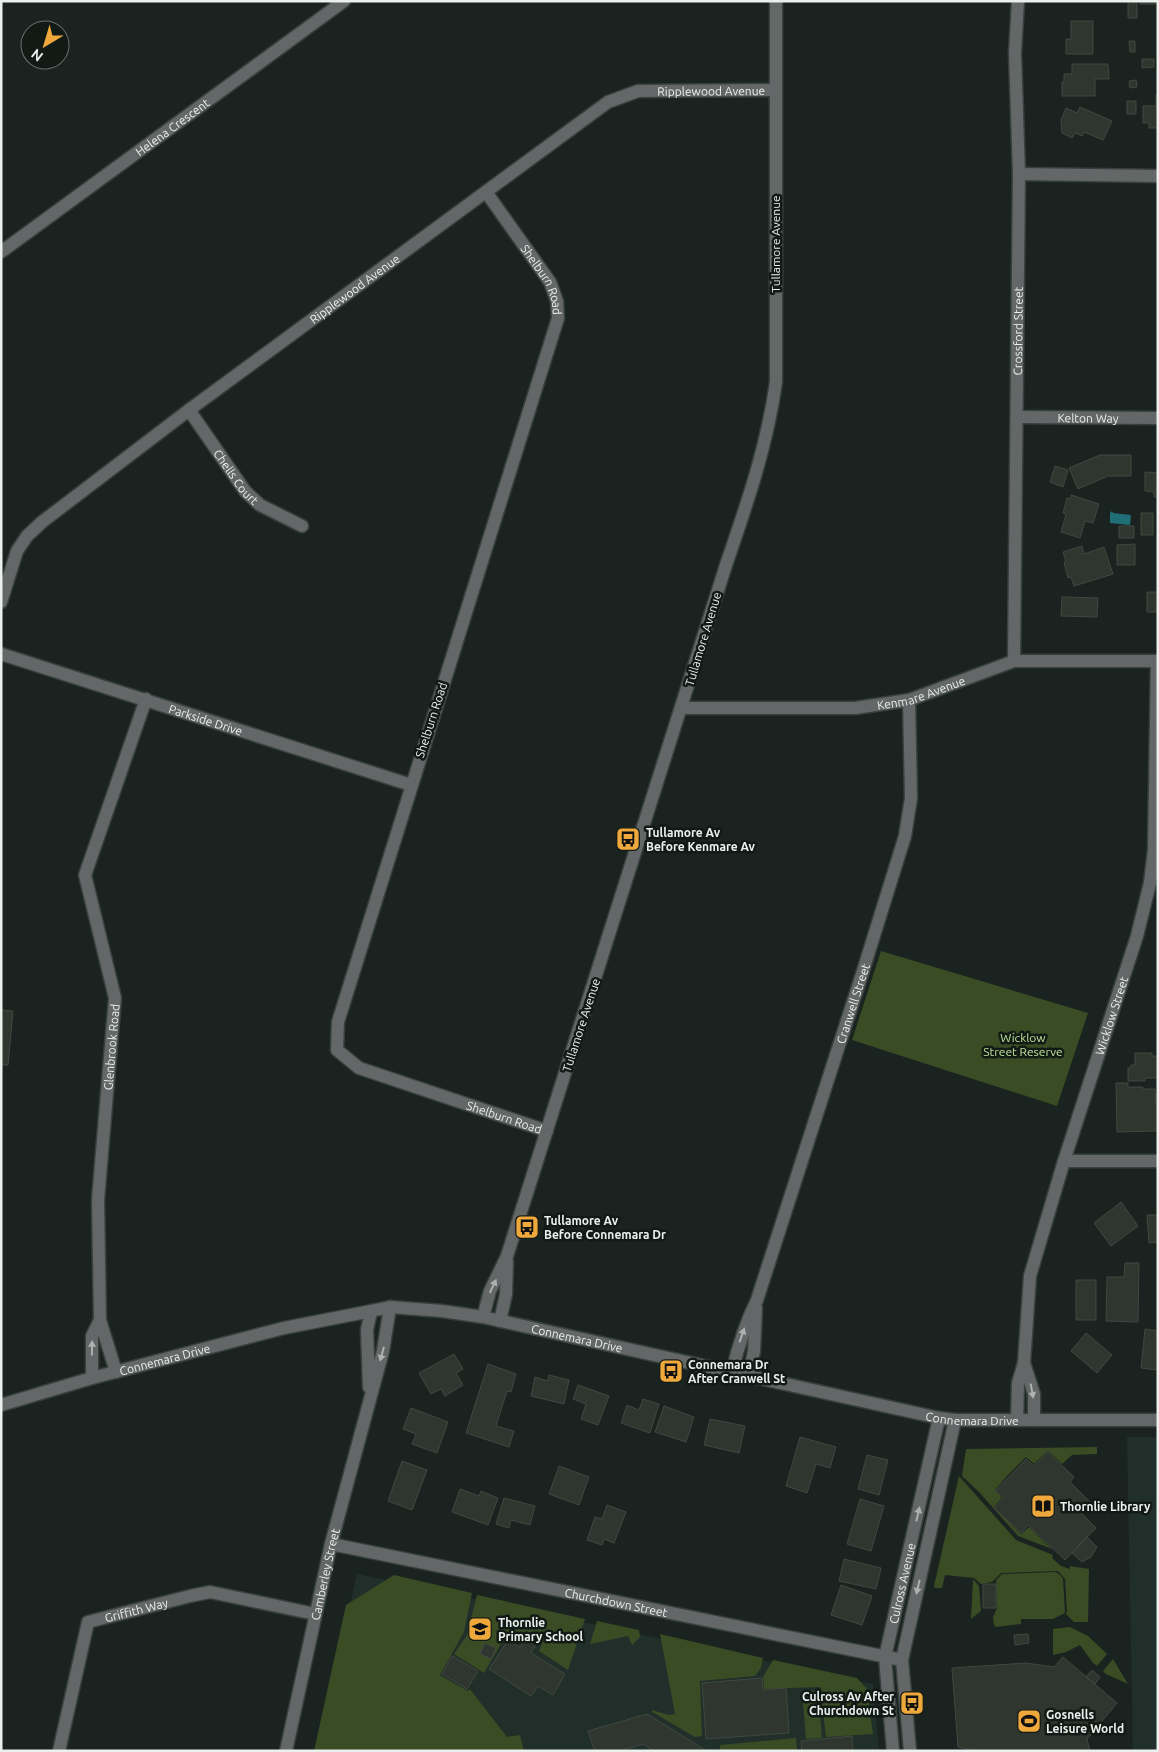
<svg xmlns="http://www.w3.org/2000/svg" width="1159" height="1752" viewBox="0 0 1159 1752" font-family="Ubuntu,sans-serif">
<style>
.built{fill:#202f29}
.green{fill:#394c24}
.water{fill:#206f77}
.building{fill:#2f3630;stroke:#414842}
.lines{fill:none;stroke-linecap:round;stroke-linejoin:round}
.minor-casing{stroke:#38403d;stroke-width:15}
.tertiary-casing{stroke:#38403d;stroke-width:15}
.minor{stroke:#636767;stroke-width:12}
.tertiary{stroke:#636767;stroke-width:12}
.oneway{fill:#adb2b1}
.labels{text-anchor:middle;dominant-baseline:central;stroke-width:5;stroke-linejoin:round;paint-order:stroke}
.street-label{font-size:12px;fill:#eaf0ed;stroke:#121a16}
.poi-label{font-size:12px;font-weight:bold;fill:#eaf0ed;stroke:#121a16;text-anchor:start}
.park-label{font-size:12px;fill:#bee39a;stroke:#121a16}
</style>
<rect width="100%" height="100%" fill="#1b2320"/>
<path class="built" d="M1127 1437H1158V1751H1133Z
M357 1574 873 1684 879 1751H321L326 1710Z"/>
<path class="green" d="M881 951 1088 1013 1057 1106 852 1040Z
M1097 1447V1454L1072 1455 1062 1464 1048 1451 1034 1464 1026 1457 1008 1475 995 1490 1002 1498 994 1507 1021 1534 1029 1527 1052 1549 1018 1536 979 1492 962 1476 966 1449Z
M959 1476 1016 1540 1053 1555 1052 1558 1061 1566 1070 1569V1566L1089 1569 1088 1622H1074L1066 1614 1067 1611 1065 1579 1058 1571 1001 1573 992 1582 981 1584 974 1578 945 1575 942 1588H935L934 1586Z
M1056 1572 1060 1575 1063 1579 1065 1613 1053 1619H1021V1624L996 1627 994 1625 993 1617 997 1608 996 1580 1002 1574Z
M394 1575 472 1593 464 1632 440 1675 468 1691 470 1689 507 1737 520 1735 524 1751H314L346 1605Z
M973 1579 979 1586 981 1611 971 1619Z
M477 1595 585 1619 568 1670 539 1651 543 1641 526 1631 519 1642 505 1637 484 1673 454 1654 467 1635Z
M597 1621 639 1630 640 1637 632 1645 628 1636 590 1644Z
M1070 1627 1088 1636 1107 1654 1097 1666 1093 1663 1080 1645 1066 1652 1053 1655V1629Z
M660 1634 763 1658 761 1668 755 1676 700 1681 702 1736 695 1737 652 1712V1710L669 1715 675 1714Z
M1113 1659 1128 1684 1106 1674 1103 1671Z
M773 1660 857 1678 867 1689 873 1734 826 1737 820 1687 764 1689 763 1677Z
M818 1690 822 1738 806 1739 802 1691Z
M796 1738 797 1751H720V1745Z"/>
<path class="water" d="M1112 511 1113 513 1131 515 1130 525 1110 523V513Z"/>
<path class="building" d="M1128 1H1137V18H1128Z
M1140 1H1158V4H1140Z
M1071 21H1093V54H1066V39H1071Z
M1129 41H1135V52H1130Z
M1142 59H1154V67L1142 68Z
M1072 64H1108L1109 79H1095V96H1062V82L1064 81V74H1072Z
M1136 80 1137 87 1130 88 1129 81Z
M1156 95H1158V128H1149V123H1143V106H1156Z
M1127 101H1136V114H1127Z
M1080 107 1112 121 1103 140 1084 132 1082 136 1075 133 1072 138 1062 133 1061 120 1066 108 1077 113Z
M1100 455H1131V476H1108L1078 489 1069 468Z
M1055 466 1068 470 1063 487 1050 482Z
M1145 472 1158 473V497H1154V492L1145 491Z
M1071 495 1099 504 1093 523 1085 521 1080 538 1061 532 1066 514 1063 513 1067 498 1071 499Z
M1141 513H1153V535H1141Z
M1119 526H1134V538H1119Z
M1135 544V565H1117V545Z
M1082 546 1084 554 1104 547 1113 574 1074 586 1071 577 1068 578 1064 562H1066L1063 552Z
M1147 592H1158V612H1147Z
M1062 597 1098 598 1097 617 1061 616Z
M1 1010 13 1011 8 1065H1Z
M1135 1053H1152V1056H1158V1078H1145V1081H1128V1068H1131V1065H1135Z
M1116 1083H1128V1087H1143V1089H1155L1156 1103H1158V1131L1117 1132Z
M1121 1202 1138 1226 1111 1246 1094 1223Z
M1147 1215H1158V1242L1149 1243Z
M1125 1263H1139L1138 1322 1106 1321 1107 1277H1124Z
M1076 1280H1096V1320H1076Z
M1145 1329 1158 1331V1370L1141 1368Z
M1086 1333 1112 1355 1097 1373 1071 1351Z
M454 1354 463 1369 456 1373 463 1385 445 1396 441 1389 431 1394 419 1373Z
M488 1364 516 1374 511 1392 507 1391 496 1426 514 1431 509 1447 466 1433Z
M549 1375 569 1380 564 1404 531 1396 535 1377 548 1381Z
M578 1385 609 1396 598 1425 581 1419 586 1404 573 1399Z
M643 1399 659 1404 650 1433 621 1423 627 1405 639 1410Z
M664 1406 694 1417 686 1442 655 1432Z
M411 1408 448 1422 437 1453 412 1444 416 1434 403 1429Z
M710 1419 745 1426 739 1453 704 1445Z
M800 1437 836 1447 830 1468 816 1464 807 1493 786 1486Z
M1048 1452 1074 1477 1070 1482 1092 1504 1082 1514 1096 1528 1065 1560 1028 1525 1021 1533 994 1508 1004 1498 995 1491 1026 1459 1034 1466Z
M867 1455 888 1460 879 1495 858 1489Z
M402 1461 427 1470 412 1510 388 1501Z
M559 1466 589 1477 579 1505 549 1494Z
M460 1489 479 1496 481 1491 498 1498 488 1525 452 1512Z
M504 1498 535 1506 530 1525 511 1520 509 1528 496 1524Z
M860 1499 884 1506 871 1551 847 1544Z
M607 1505 626 1512 614 1543 604 1539 602 1545 587 1540 595 1517 602 1519Z
M1087 1537 1097 1547 1091 1557 1082 1562 1072 1553Z
M844 1559 881 1568 876 1589 839 1581Z
M983 1584H996V1608H983Z
M841 1585 872 1596 862 1625 831 1615Z
M1028 1634 1029 1643 1015 1645 1014 1635Z
M528 1635 538 1641 531 1653 565 1674 553 1695 538 1686 531 1696 489 1669 508 1640 520 1647Z
M485 1643 496 1648 491 1659 480 1654Z
M452 1656 478 1671 467 1689 442 1674Z
M1063 1657 1117 1703 1087 1739 1090 1751H974L958 1747 952 1668 1026 1663 1054 1667Z
M1092 1670 1100 1677 1095 1684 1086 1677Z
M762 1678 763 1690 786 1688 789 1733 706 1739 702 1683Z
M647 1714 707 1751H654L643 1744 620 1751H593L594 1749 588 1731Z
M852 1736 853 1751H802L801 1741Z"/>
<g class="lines">
<g class="minor-casing">
<g id="minor">
<path d="M1019 174 1158 176"/>
<path id="s1" d="M486 192 550 282 557 301 558 318 338 1022 337 1050 359 1068 547 1131"/>
<path id="s2" d="M1 252 344 1"/>
<path id="s3" d="M189 410 245 491 260 505 302 526"/>
<path id="s4" d="M1018 417 1158 418"/>
<path id="s5" d="M1 602 17 551 27 536 42 522 189 410 608 102 638 91 775 90"/>
<path id="s6" d="M1 654 411 785"/>
<path id="s7" d="M1014 661 1019 174 1015 53 1018 1"/>
<path id="s8" d="M682 708H855L909 700 1014 661H1158"/>
<path d="M1064 1161H1158"/>
<path d="M1024 1363 1034 1394V1420"/>
<path id="s9" d="M116 1372 100 1320 98 1200 115 998 85 875 146 699"/>
<path id="s10" d="M732 1372C738 1347 745 1324 757 1300L863 971 905 836 911 798 909 700"/>
<path d="M749 1376 754 1351 756 1308"/>
<path d="M92 1378V1336L100 1320"/>
<path d="M369 1387 367 1330 371 1311"/>
<path id="s11" d="M1 1405 92 1378 284 1328 371 1311 390 1307 442 1311 483 1317"/>
<path id="s12" d="M1017 1420 1018 1383 1024 1363 1030 1276 1064 1161 1137 936 1150 883 1154 850 1157 661"/>
<path id="s13" d="M331 1544 902 1660"/>
<path id="s14" d="M59 1751 88 1622 190 1596 210 1592 315 1614"/>
<path id="s15" d="M286 1751 331 1544 383 1351 390 1307"/>
<path id="s16" d="M893 1751 885 1657 939 1418"/>
<path d="M910 1751 902 1660 955 1420"/>
</g>
</g>
<g class="tertiary-casing">
<g id="tertiary">
<path id="s17" d="M776 1V382C767 446 747 504 726 565L507 1256 490 1291 483 1317 939 1418 955 1420H1158"/>
<path d="M500 1321 506 1294 507 1261"/>
</g>
</g>
<use href="#minor" class="minor"/>
<use href="#tertiary" class="tertiary"/>
</g>
<defs><path id="oneway-solid" d="M-6-.8H1V-3.2L6.5 0L1 3.2V.8H-6Z" transform="scale(1.25)"/></defs>
<g class="oneway">
<use href="#oneway-solid" transform="translate(493 1286) rotate(-65)"/>
<use href="#oneway-solid" transform="translate(742 1335) rotate(-71)"/>
<use href="#oneway-solid" transform="translate(92 1348) rotate(-89)"/>
<use href="#oneway-solid" transform="translate(382 1354) rotate(105)"/>
<use href="#oneway-solid" transform="translate(1032 1391) rotate(80)"/>
<use href="#oneway-solid" transform="translate(918 1514) rotate(-77)"/>
<use href="#oneway-solid" transform="translate(918 1587) rotate(103)"/>
</g>
<defs>
<g id="bus-square" transform="scale(1.25)"><rect x="-9" y="-9" width="18" height="18" rx="4" fill="#eea83c" stroke="#121a16"/><path d="M-5-6H5V4H4V6H2V4H-2V6H-4V4H-5ZM-3.5-4V0h7V-4ZM-3.5 1.2v1.5H-2V1.2ZM2 1.2v1.5H3.5V1.2Z" fill="#111"/></g>
<g id="library-square" transform="scale(1.25)"><rect x="-9" y="-9" width="18" height="18" rx="4" fill="#eea83c" stroke="#121a16"/><path d="M-6-4Q-3-5.5-.7-3.5V5Q-3 3-6 4ZM6-4Q3-5.5 .7-3.5V5Q3 3 6 4Z" fill="#111"/></g>
<g id="school-square" transform="scale(1.25)"><rect x="-9" y="-9" width="18" height="18" rx="4" fill="#eea83c" stroke="#121a16"/><path d="M0-5L7-2L0 1L-7-2ZM-4 1L0 2.5L4 1V4Q0 6-4 4Z" fill="#111"/></g>
<g id="stadium-square" transform="scale(1.25)"><rect x="-9" y="-9" width="18" height="18" rx="4" fill="#eea83c" stroke="#121a16"/><path d="M0-5a6.5 5 0 1 0 0 10a6.5 5 0 1 0 0-10ZM-3.5-1.8h7v3.6h-7Z" fill="#111"/></g>
</defs>
<g fill-rule="evenodd">
<use href="#bus-square" x="628" y="839"/>
<use href="#bus-square" x="527" y="1227"/>
<use href="#bus-square" x="671" y="1371"/>
<use href="#library-square" x="1043" y="1506"/>
<use href="#school-square" x="480" y="1629"/>
<use href="#bus-square" x="912" y="1703"/>
<use href="#stadium-square" x="1029" y="1721"/>
</g>
<g class="labels">
<g class="street-label">
<text stroke="none"><textPath href="#s5" startOffset="902">Ripplewood Avenue</textPath></text>
<text stroke="none"><textPath href="#s2" startOffset="212">Helena Crescent</textPath></text>
<text transform="translate(775 244) rotate(-90)">Tullamore Avenue</text>
<text stroke="none"><textPath href="#s1" startOffset="105">Shelburn Road</textPath></text>
<text stroke="none"><textPath href="#s5" startOffset="482">Ripplewood Avenue</textPath></text>
<text stroke="none"><textPath href="#s7" startOffset="330">Crossford Street</textPath></text>
<text stroke="none"><textPath href="#s4" startOffset="70">Kelton Way</textPath></text>
<text stroke="none"><textPath href="#s3" startOffset="82">Chells Court</textPath></text>
<text transform="translate(703 639) rotate(-73)">Tullamore Avenue</text>
<text stroke="none"><textPath href="#s8" startOffset="241">Kenmare Avenue</textPath></text>
<text stroke="none"><textPath href="#s6" startOffset="215">Parkside Drive</textPath></text>
<text transform="translate(431 720) rotate(-72)">Shelburn Road</text>
<text stroke="none"><textPath href="#s10" startOffset="388">Cranwell Street</textPath></text>
<text stroke="none"><textPath href="#s12" startOffset="418">Wicklow Street</textPath></text>
<text transform="translate(581 1025) rotate(-72)">Tullamore Avenue</text>
<text stroke="none"><textPath href="#s9" startOffset="328">Glenbrook Road</textPath></text>
<text stroke="none"><textPath href="#s1" startOffset="1095">Shelburn Road</textPath></text>
<text stroke="none"><textPath href="#s17" startOffset="1458">Connemara Drive</textPath></text>
<text stroke="none"><textPath href="#s11" startOffset="170">Connemara Drive</textPath></text>
<text stroke="none"><textPath href="#s17" startOffset="1862">Connemara Drive</textPath></text>
<text stroke="none"><textPath href="#s15" startOffset="181">Camberley Street</textPath></text>
<text stroke="none"><textPath href="#s16" startOffset="170">Culross Avenue</textPath></text>
<text stroke="none"><textPath href="#s13" startOffset="291">Churchdown Street</textPath></text>
<text stroke="none"><textPath href="#s14" startOffset="182">Griffith Way</textPath></text>
</g>
<g class="poi-label">
<text x="646" y="832">Tullamore Av<tspan x="646" dy="14">Before Kenmare Av</tspan></text>
<text x="544" y="1220">Tullamore Av<tspan x="544" dy="14">Before Connemara Dr</tspan></text>
<text x="688" y="1364">Connemara Dr<tspan x="688" dy="14">After Cranwell St</tspan></text>
<text x="1060" y="1506">Thornlie Library</text>
<text x="498" y="1622">Thornlie<tspan x="498" dy="14">Primary School</tspan></text>
<text x="894" y="1696" text-anchor="end">Culross Av After<tspan x="894" dy="14">Churchdown St</tspan></text>
<text x="1046" y="1714">Gosnells<tspan x="1046" dy="14">Leisure World</tspan></text>
</g>
<g class="park-label">
<text x="1023" y="1037">Wicklow<tspan x="1023" dy="14">Street Reserve</tspan></text>
</g>
</g>
<rect width="1159" height="1752" fill="none" stroke="#eaf0ed" stroke-width="5"/>
<g transform="translate(45 45) rotate(218)"><circle r="24" fill="#121a16" stroke="#68706c"/>
<path d="M0-4L9 19L0 12L-9 19Z" fill="#eea83c"/>
<text y="-8" font-size="14" font-weight="bold" text-anchor="middle" fill="#eaf0ed">N</text>
</g>
</svg>
